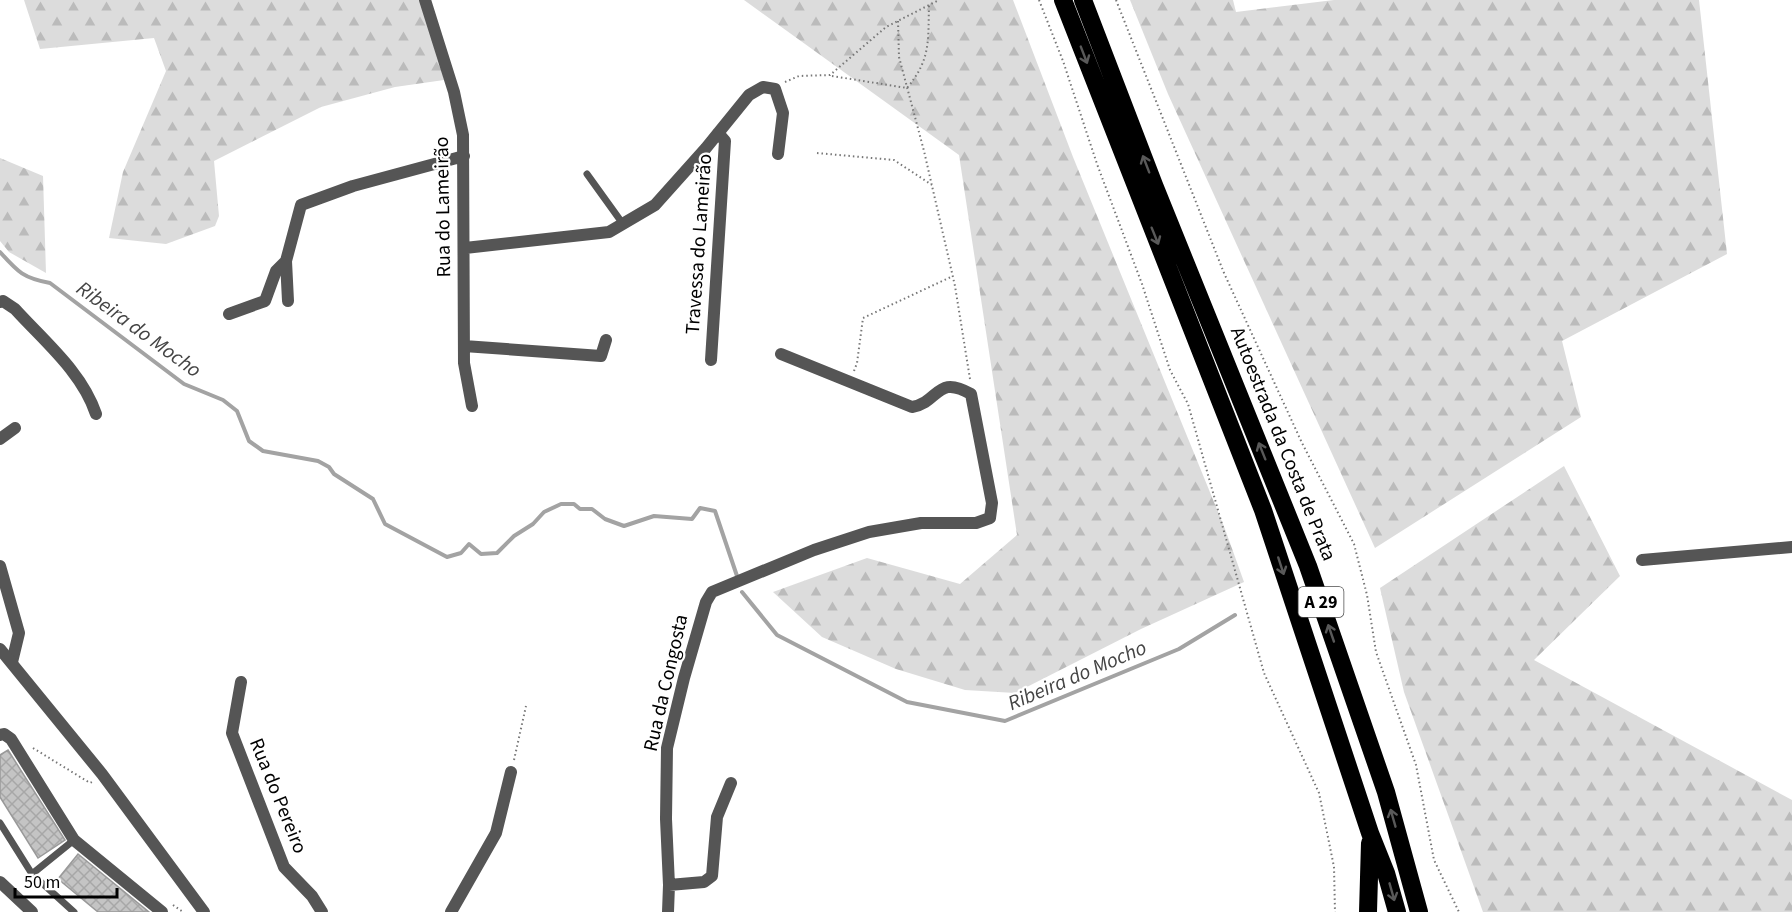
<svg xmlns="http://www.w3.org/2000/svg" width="1792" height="912" viewBox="0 0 1792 912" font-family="'Source Sans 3',sans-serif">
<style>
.forest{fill:url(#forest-firs)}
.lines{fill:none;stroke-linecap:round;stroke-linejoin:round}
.stream{stroke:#a3a3a3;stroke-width:4}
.building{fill:url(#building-cross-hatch);stroke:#999;stroke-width:1.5}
.path{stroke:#777;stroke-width:2;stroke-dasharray:1.5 3;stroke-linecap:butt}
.service{stroke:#555;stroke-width:7}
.minor{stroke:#555;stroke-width:12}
.tertiary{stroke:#555;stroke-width:12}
.motorway{stroke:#000;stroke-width:18}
.oneway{stroke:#595959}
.labels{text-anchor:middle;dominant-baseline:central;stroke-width:4.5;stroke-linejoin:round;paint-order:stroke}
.shield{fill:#fff;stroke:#4c4c4c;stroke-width:1.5}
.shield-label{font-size:18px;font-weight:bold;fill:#000}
.street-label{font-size:20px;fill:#000;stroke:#fff}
.water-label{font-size:21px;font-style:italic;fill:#444;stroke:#fff}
</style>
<defs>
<pattern id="forest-firs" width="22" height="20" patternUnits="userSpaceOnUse" patternTransform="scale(1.5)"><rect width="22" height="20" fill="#dcdcdc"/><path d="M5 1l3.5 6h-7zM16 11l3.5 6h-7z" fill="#bbb"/></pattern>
<pattern id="building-cross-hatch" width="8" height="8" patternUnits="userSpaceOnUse" patternTransform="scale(1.5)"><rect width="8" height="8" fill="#c4c4c4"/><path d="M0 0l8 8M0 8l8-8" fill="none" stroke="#a7a7a7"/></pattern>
</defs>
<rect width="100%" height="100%" fill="#fff"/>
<path class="forest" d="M24 0H428L444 80 395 87 321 107 214 161 219 216 215 226 166 244 109 238 123 172 166 71 154 38 40 49Z
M744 0H1013L1073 157 1225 529 1244 582 1141 629 1015 693 965 690 896 669 822 637 773 592 867 558 960 584 1017 535 959 155Z
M1130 0H1233L1236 12 1334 0H1699L1727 254 1562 341 1581 417 1375 548 1168 94Z
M0 158 43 176 46 273 9 252 0 241Z
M1564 466 1620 576 1534 660 1792 800V912H1483L1404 692 1380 588Z"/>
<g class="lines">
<path class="stream" d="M0 252C18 272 23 278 50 283L184 384 223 400 237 411 249 441 263 451 318 461 329 467 334 474 373 499 385 524 447 557 461 553 469 544 481 554 497 553 514 536 533 524 544 512 561 504H574L580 509H592L605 519 624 526 654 516 692 519 700 508 715 511 737 576
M742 592 777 635 907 702 1005 721 1179 649 1235 615"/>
</g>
<path class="building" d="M8 750 65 840 38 858 0 797V755Z
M78 854 149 912H98L58 879Z"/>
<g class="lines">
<path class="path" d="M1039 0 1063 61 1097 164 1142 284 1170 370 1188 404 1264 673 1319 793 1334 867 1335 912
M1116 0 1224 273 1302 443 1354 544 1367 595 1376 652 1416 765 1434 860 1459 912
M898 21 899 57 924 151 955 286 970 379
M832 76 907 88C931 59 928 41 929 5
M785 82 799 76 830 75 886 27 939 0
M817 153 894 160 932 185
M854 371 857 363 863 318 953 276
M33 748 90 783 92 782
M514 760 526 706
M173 905 183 912"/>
<path class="service" d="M587 174 623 224
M0 823 32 874 74 912
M32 874 74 840"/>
<path class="minor" d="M425 0 454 92 463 135 464 363 472 406
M465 248 609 232 655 205 706 148 749 95 763 87 775 89 783 113 778 154
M286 261 288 301
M0 302 3 301 15 309C44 341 82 372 96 414
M229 314 265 301 276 271 286 261 301 205 353 186 464 156
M464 346 601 356 606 340
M711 360 725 141 718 133
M0 439 15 428
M1642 560 1792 547
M0 566 19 633 12 662
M241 682 232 733 284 867 312 896 322 912
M0 735 4 734 11 739 74 840 162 912
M0 882 32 912
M669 885 704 882 712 876 717 817 731 783
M451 912 496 833 511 772
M668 912 669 885 666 819 667 748 684 678 706 602 712 592 814 550 869 532 921 523H976L990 518 992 503 971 394C936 374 940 402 912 407L781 354"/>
<path class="tertiary" d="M0 649 102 774 204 912"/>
<path class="motorway" d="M1063 0 1263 510 1370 833 1386 873 1397 912
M1083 0 1154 185 1308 566 1386 792 1419 912
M1368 912 1370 843"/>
</g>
<defs><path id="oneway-shaft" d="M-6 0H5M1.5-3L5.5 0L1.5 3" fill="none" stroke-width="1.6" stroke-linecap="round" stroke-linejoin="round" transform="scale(1.5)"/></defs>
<g class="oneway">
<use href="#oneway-shaft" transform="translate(1084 55) rotate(69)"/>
<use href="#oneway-shaft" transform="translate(1146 164) rotate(-111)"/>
<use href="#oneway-shaft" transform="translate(1155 236) rotate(68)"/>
<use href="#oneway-shaft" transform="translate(1262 451) rotate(-112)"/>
<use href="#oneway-shaft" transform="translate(1281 566) rotate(72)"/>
<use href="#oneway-shaft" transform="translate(1331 633) rotate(-109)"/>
<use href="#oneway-shaft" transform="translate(1393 818) rotate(-106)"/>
<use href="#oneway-shaft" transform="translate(1392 892) rotate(74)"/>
</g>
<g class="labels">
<rect class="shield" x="1298.5" y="587" width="45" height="30" rx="4.5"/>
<g class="shield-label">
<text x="1321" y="602">A 29</text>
</g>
<g class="street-label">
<text transform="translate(443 207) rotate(-91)">Rua do Lameirão</text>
<text transform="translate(699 244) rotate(-86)">Travessa do Lameirão</text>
<text transform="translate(1283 444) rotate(68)">Autoestrada da Costa de Prata</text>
<text transform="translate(666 683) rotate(-77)">Rua da Congosta</text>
<text transform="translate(278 796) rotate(68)">Rua do Pereiro</text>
</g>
<g class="water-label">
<text transform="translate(139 329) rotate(36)">Ribeira do Mocho</text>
<text transform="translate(1077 675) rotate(-23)">Ribeira do Mocho</text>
</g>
</g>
<path d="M15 888v9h102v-9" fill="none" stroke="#000000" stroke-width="3"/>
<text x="24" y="888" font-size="18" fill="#000000" stroke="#ffffff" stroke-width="4.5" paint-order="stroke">50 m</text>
</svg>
